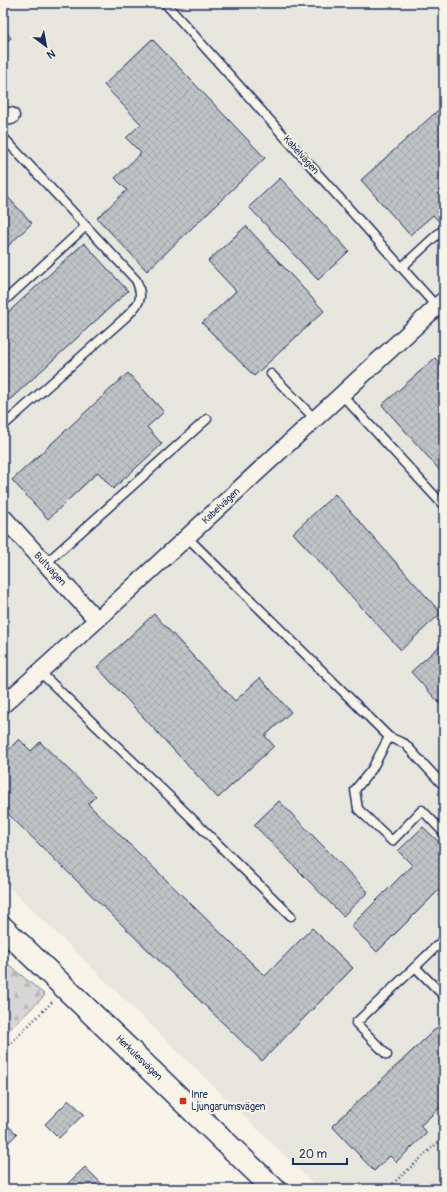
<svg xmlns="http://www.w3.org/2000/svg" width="447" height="1192" viewBox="0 0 447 1192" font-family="Pangolin,sans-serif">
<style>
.built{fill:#e6e5de}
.forest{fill:url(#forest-firs);stroke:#798299}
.building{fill:url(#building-cross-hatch);stroke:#1b2f5e}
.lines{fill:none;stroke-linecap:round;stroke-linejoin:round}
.lane-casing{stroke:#1b2f5e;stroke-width:11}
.street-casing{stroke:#1b2f5e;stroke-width:19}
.secondary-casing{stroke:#1b2f5e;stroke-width:25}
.path{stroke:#1b2f5e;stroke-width:2.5;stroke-dasharray:1 3;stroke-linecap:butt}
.lane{stroke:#f7f3e8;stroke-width:8}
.street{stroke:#f7f3e8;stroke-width:16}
.secondary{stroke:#f7f3e8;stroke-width:22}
.poi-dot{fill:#c8321e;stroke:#f7f3e8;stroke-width:1.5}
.labels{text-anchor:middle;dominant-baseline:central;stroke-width:4;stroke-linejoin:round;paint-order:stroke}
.street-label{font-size:10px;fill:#1b2f5e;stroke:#f7f3e8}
.poi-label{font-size:10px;fill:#1b2f5e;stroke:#f7f3e8;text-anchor:start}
</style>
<defs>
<pattern id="forest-firs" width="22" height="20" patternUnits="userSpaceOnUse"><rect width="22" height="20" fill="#d7d6d4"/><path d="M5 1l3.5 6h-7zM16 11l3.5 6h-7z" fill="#b8b8b8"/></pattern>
<pattern id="building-cross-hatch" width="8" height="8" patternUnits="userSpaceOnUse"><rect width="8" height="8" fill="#c0c3c5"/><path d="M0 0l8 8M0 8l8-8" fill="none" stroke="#a4a8ac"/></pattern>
</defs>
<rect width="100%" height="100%" fill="#f7f3e8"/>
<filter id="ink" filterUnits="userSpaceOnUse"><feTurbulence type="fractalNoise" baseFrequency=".025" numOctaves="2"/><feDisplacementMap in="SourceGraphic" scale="8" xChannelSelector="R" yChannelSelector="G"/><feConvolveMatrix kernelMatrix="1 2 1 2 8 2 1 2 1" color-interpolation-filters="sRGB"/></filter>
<g filter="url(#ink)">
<path class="built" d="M3 3H444V1189H319L3 881Z"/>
<path class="forest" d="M3 960 45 995 3 1036Z"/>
<path class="building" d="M3 28 11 38 3 45Z
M152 39 265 158 147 271 97 218 127 190 115 178 141 153 126 138 141 124 104 85Z
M444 105V227L433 215 410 235 361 180Z
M280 178 349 251 318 280 249 207Z
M3 192 32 223 5 249 3 247Z
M246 226 324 311 254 376 202 323 236 291 208 261Z
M84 243 128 291 3 406V317Z
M435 358 444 368V475L382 405Z
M128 373 164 412 147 427 162 444 113 489 98 472 48 519 12 480Z
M335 494 441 613 401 650 293 533Z
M154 614 235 701 260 678 291 712 265 736 274 746 218 798 97 667Z
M444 642V708L411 672Z
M19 739 31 751 40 742 96 796 88 804 265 976 312 928 353 968 262 1061 3 809V755Z
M279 801 368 892 343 916 254 825Z
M423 827 444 847V885L377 952 351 926 412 865 398 851Z
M444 1021V1104L420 1126 427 1133 396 1162 390 1156 374 1171 332 1126Z
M69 1100 84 1114 59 1138 45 1124Z
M3 1121 17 1134 3 1148Z
M85 1167 104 1186 101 1189H68L65 1186Z"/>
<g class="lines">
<g class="lane-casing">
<path id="lane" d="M165 3 437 307
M3 137 136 280C144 298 140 303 127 316L3 426
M402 267 440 232
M3 302 86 226
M271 374 315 419
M342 395 444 506
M187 537 389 737 372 769 355 790 358 809 392 841 422 810 444 833
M45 564 207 419
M40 672 170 797 291 916
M389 737 405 744 444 786
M444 939 415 967 444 996
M387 1055 356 1023 415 967"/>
</g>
<g class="street-casing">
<path id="street" d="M3 117 11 116
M3 517 97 620
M3 705 97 620 444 300"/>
</g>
<g class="secondary-casing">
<path id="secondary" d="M3 928 274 1189"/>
</g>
<path class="path" d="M3 1051 52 1002
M387 1189 444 1137"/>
<use href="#lane" class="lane"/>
<use href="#street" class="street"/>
<use href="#secondary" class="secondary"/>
</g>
</g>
<rect class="poi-dot" x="179" y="1097" width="8" height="8" rx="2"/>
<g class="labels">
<g class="street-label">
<text transform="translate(301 155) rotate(48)">Kabelvägen</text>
<text transform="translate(221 506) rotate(-43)">Kabelvägen</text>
<text transform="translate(50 569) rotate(47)">Bultvägen</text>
<text transform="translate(139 1058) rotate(44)">Herkulesvägen</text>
</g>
<g class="poi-label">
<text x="191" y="1095">Inre<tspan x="191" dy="12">Ljungarumsvägen</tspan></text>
</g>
</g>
<rect width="447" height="1192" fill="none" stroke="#f7f3e8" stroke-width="16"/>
<rect x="8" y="8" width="431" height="1176" fill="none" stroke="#1b2f5e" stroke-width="1.5" filter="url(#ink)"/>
<g transform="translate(46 46) rotate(148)" stroke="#f7f3e8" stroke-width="3" paint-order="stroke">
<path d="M0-3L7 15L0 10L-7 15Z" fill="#1b2f5e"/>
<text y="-6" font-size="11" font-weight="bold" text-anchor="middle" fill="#1b2f5e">N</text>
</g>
<path d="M293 1158v6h54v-6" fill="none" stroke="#1b2f5e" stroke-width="2"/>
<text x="299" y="1158" font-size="12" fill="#1b2f5e" stroke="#f7f3e8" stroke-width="3" paint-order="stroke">20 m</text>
</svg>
